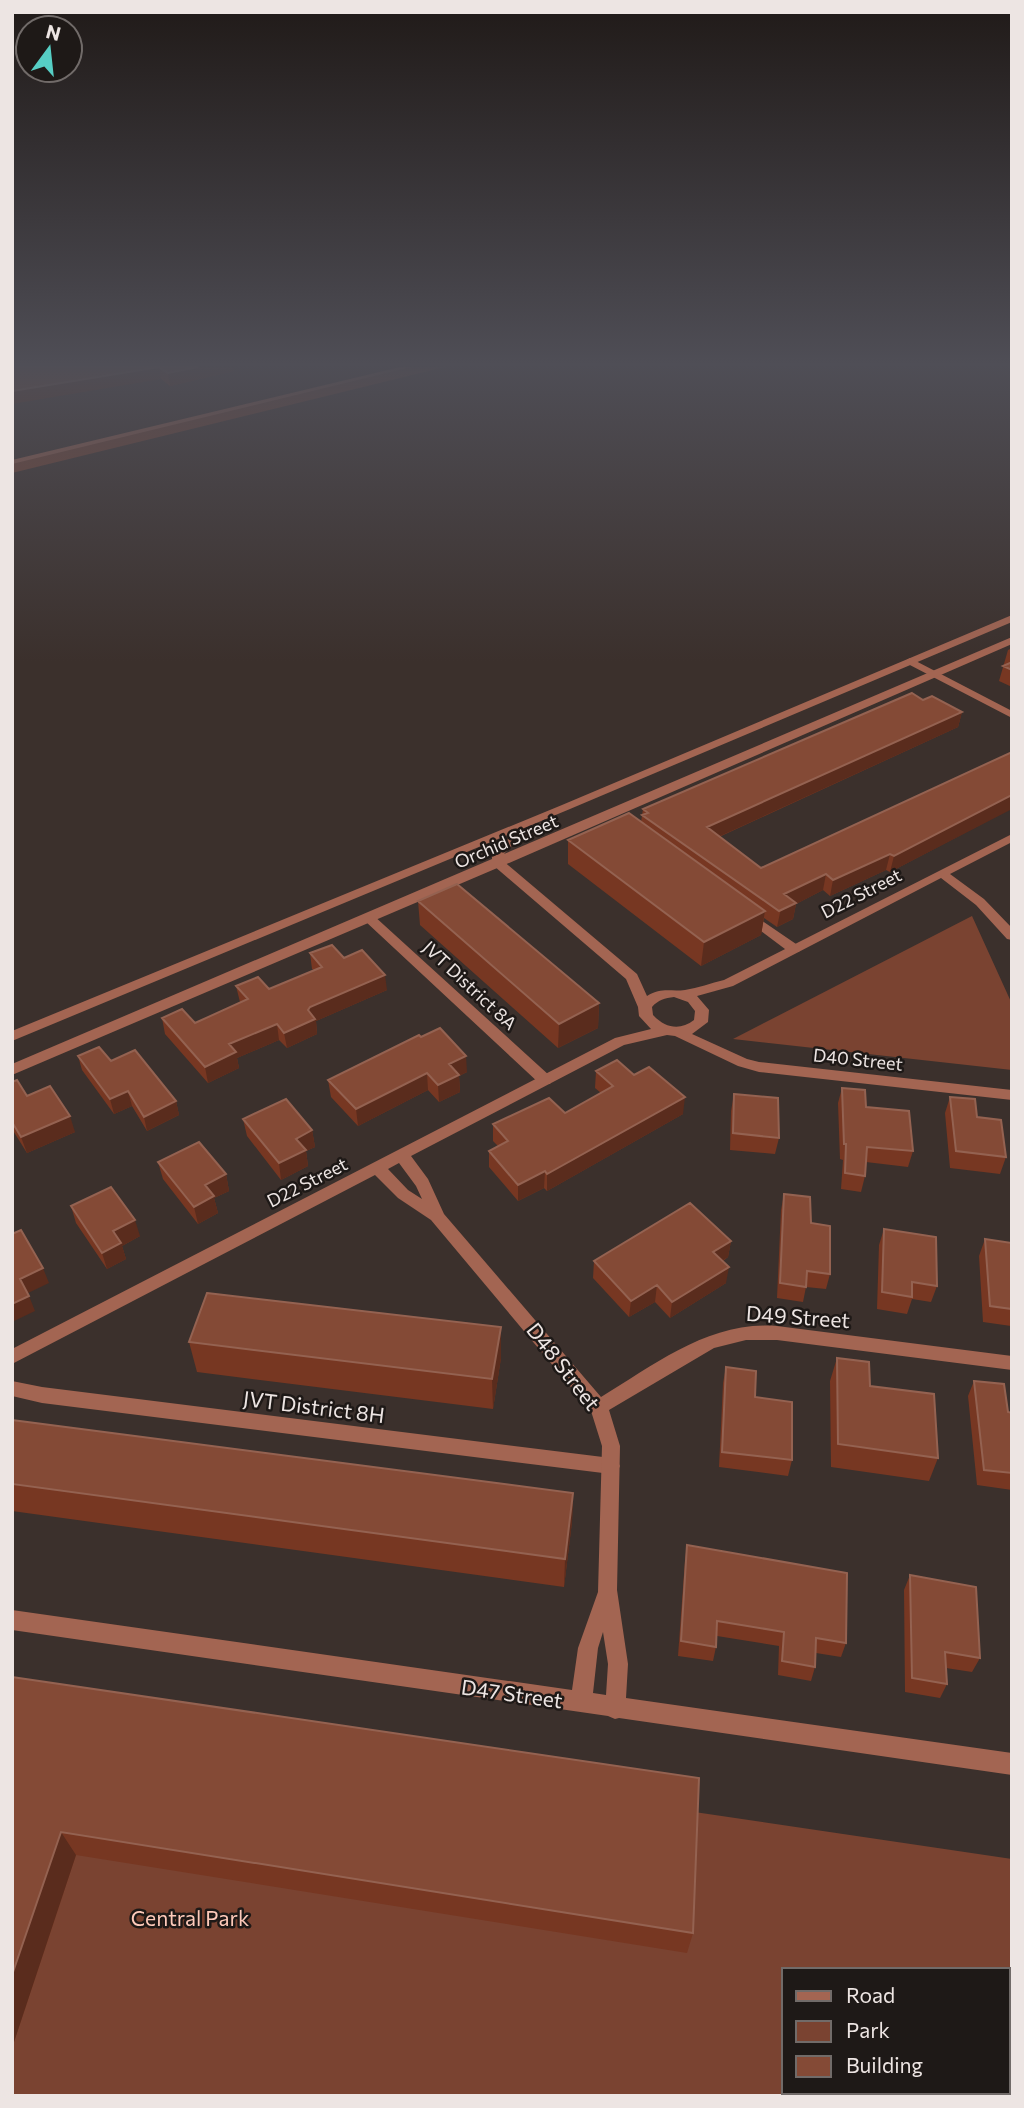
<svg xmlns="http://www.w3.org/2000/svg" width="1024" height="2108" viewBox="0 0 1024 2108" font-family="Commissioner,sans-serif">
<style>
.green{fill:#7a4331;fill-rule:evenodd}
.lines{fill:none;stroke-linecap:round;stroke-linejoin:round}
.service{fill:#a36552;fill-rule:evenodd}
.minor{fill:#a36552;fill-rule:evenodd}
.tertiary{fill:#a36552;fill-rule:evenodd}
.wall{fill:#773722}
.shaded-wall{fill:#5a2c1d}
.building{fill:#844a36;stroke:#946251;stroke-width:2}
.labels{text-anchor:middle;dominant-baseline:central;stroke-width:5;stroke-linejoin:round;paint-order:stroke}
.street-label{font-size:18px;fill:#ede5e3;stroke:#1e1917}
.near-street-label{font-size:21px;fill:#ede5e3;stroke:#1e1917}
.near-park-label{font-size:21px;fill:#fecaba;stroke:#1e1917}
</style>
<rect width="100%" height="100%" fill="#3b302c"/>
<path class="green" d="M408 367H445L12 473V462Z
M972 916 1012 1004V1070L733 1039Z
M12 1711 1012 1859V2096H12ZM784 1970H1008V2092H784Z"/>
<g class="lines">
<path class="service" d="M749 912 799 946 800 949 799 952H789L745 919 743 916 745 913Z
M369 914 373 915 550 1076 552 1080 550 1084H540L365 921 363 918 365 915Z
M12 1381 42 1387 611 1458 617 1460 620 1466 617 1472 611 1474 42 1403 12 1396Z"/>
<path class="minor" d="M910 658 1012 711V718L906 663 905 661Z
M1012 834V842L950 874 984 899 1012 928V940L1007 939 976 905 941 878 733 986 697 996 709 1010 708 1022 692 1034 747 1059 759 1062 1012 1090V1100L759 1072 738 1066 675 1036 667 1035 624 1045 411 1156 428 1179 444 1214 601 1397C656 1364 709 1321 777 1326L1012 1356V1370L777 1340H746L714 1348 609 1410 620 1446 617 1590 628 1664 626 1698 1012 1753V1775L619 1718 615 1719 608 1716 12 1630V1610L572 1690 578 1648 598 1592 602 1446 591 1411 431 1220 398 1198 375 1175 12 1364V1349L615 1038 651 1029 639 1016 638 1007 626 979 494 866 492 863 494 860H502L637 974 647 996C662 987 670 992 685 990 698 988 711 983 724 980ZM674 997 688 1002 695 1011 694 1020C680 1031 665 1028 653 1015L652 1007C658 1000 665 998 674 997ZM399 1163 416 1186 422 1199 408 1190 388 1169ZM603 1632 608 1664 606 1695 593 1693 598 1648Z"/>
<path class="tertiary" d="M400 367H411L12 464V460Z
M1012 615V622L570 809 12 1041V1031L562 805Z
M1012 637V644L502 866 12 1075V1064L492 859V853C502 840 536 820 552 822L554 824 510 847 504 854Z"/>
</g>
<path class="wall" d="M12 367H233L234 371 170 386 161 379Z
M1012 648V687L999 681 1008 650Z
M923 700 962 712 958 727 719 837 761 868 1003 813 890 872 886 870 830 896 823 890 796 904 793 919 777 927 764 918 761 935 701 966 568 864V840L641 822 643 809Z
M418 901 599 1003 598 1028 558 1048 420 925Z
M310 953 344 958 387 990 316 1021 317 1034 287 1048 279 1040 237 1058 239 1068 208 1083 165 1034 162 1018 195 1023 240 1002 236 986 269 989 314 970 312 969Z
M419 1035 467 1072 459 1076 460 1092 439 1102 428 1090 358 1126 331 1097 328 1080Z
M78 1056 111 1061 176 1101 179 1115 147 1131 132 1106 114 1114 82 1070Z
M596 1071 634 1075 683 1114 547 1191 544 1188 518 1201 489 1167V1151L498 1146 493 1141V1124L565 1113 601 1093 595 1088Z
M12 1082 27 1096 75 1132 27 1153 12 1129Z
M842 1088 866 1107 913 1151 908 1167 866 1162 865 1176 861 1192 841 1189 843 1160 840 1159 838 1103Z
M734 1094 779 1138 775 1154 730 1150 731 1111Z
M950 1097 977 1117 1006 1157 1000 1174 950 1168 945 1113Z
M243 1119 312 1130 315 1147 306 1151 308 1166 281 1180 247 1136Z
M158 1162 226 1174 229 1191 214 1198 218 1213 198 1224 163 1179Z
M784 1194 811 1223 830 1274 826 1289 806 1287 803 1302 777 1298 781 1210Z
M71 1206 140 1236 122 1246 126 1259 107 1269 76 1223Z
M884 1229 937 1286 931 1302 912 1299 907 1314 877 1309 879 1245Z
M985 1239 1012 1243 1011 1326 983 1322 979 1256Z
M731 1241 728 1257 723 1261 726 1283 670 1318 655 1302 629 1317 593 1278 594 1261Z
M189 1342 501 1358 493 1409 197 1372Z
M837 1358 870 1386 938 1458 929 1481 831 1467 830 1381Z
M726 1367 755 1397 792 1460 788 1476 719 1467 723 1383Z
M974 1381 1008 1412 1012 1413V1490L977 1485 968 1396Z
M12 1420 573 1493 572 1522 564 1587 12 1511Z
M687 1545 846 1643 841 1657 816 1653 815 1667 811 1681 778 1675 779 1646 717 1636 716 1647 713 1661 678 1656 685 1560Z
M910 1575 980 1658 972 1672 946 1668 947 1684 940 1698 905 1692 904 1590Z
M12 1677 693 1933 687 1953 76 1855 12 2048Z"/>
<path class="shaded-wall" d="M159 367 161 379 12 404V391Z
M198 367H233L234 371 170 386 168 373Z
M962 712 958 727 705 843 707 827Z
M1012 795V809L890 872 894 856Z
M890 854 886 870 830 896 833 880Z
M826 874 823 890 796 904 793 919 777 927 784 894Z
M765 911 761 935 701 966 704 942Z
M385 975 387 990 316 1021 317 1034 287 1048 284 1033 310 1007Z
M599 1003 598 1028 558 1048 559 1024Z
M277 1024 279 1040 237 1058 239 1068 208 1083 205 1067 229 1044Z
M466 1056 467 1072 459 1076 460 1092 439 1102 438 1085 449 1064Z
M427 1073 428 1090 358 1126 356 1109Z
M128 1091 132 1106 114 1114 110 1099Z
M685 1097 683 1114 547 1191V1174Z
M176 1101 179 1115 147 1131 144 1117Z
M70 1116 75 1132 27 1153 21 1137Z
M312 1130 315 1147 306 1151 308 1166 281 1180 279 1163 296 1139Z
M545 1171 544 1188 518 1201V1185Z
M226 1174 229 1191 214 1198 218 1213 198 1224 194 1207 205 1185Z
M135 1220 140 1236 122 1246 126 1259 107 1269 102 1253 113 1231Z
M731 1241 728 1257 711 1268 713 1252Z
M729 1267 726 1283 670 1318 672 1302Z
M43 1268 49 1283 26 1294 20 1279Z
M657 1285 655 1302 629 1317 631 1301Z
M29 1296 35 1311 12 1322V1304Z
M501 1327V1358L493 1409 492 1379Z
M573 1493 572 1522 564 1587 565 1559Z
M61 1832 76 1855 12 2048V1975Z"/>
<path class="building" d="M12 367H159L12 391Z
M159 367H198L168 373Z
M1012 662V670L1003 666Z
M912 693 923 700 932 696 962 712 707 827 761 868 1012 752V795L894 856 890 854 833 880 826 874 784 894 796 903 779 911 642 815 648 813 643 809Z
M629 813 765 911 704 942 568 840Z
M457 884 599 1003 559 1024 418 901Z
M332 945 344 958 362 950 385 975 310 1007 308 1010 315 1019 284 1033 277 1024 229 1044 236 1052 205 1067 162 1018 182 1009 195 1023 248 999 236 986 258 977 269 989 322 967 310 953Z
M440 1028 466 1056 449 1064 459 1075 438 1085 427 1073 356 1109 328 1080 419 1035 421 1037Z
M99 1047 111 1061 135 1050 176 1101 144 1117 128 1091 110 1099 78 1056Z
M617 1060 634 1075 649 1067 685 1097 547 1174 545 1171 518 1185 489 1151 508 1141 493 1124 549 1098 565 1113 613 1086 596 1071Z
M17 1080 27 1096 50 1086 70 1116 21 1137 12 1122V1082Z
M842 1088 865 1090 866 1107 909 1111 913 1151 867 1147 865 1176 845 1173 846 1144H844Z
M734 1094 778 1098 779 1138 733 1133Z
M950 1097 975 1099 977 1117 1001 1120 1006 1157 956 1151Z
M286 1099 312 1130 296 1139 306 1150 279 1163 243 1119Z
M199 1142 226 1174 205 1185 214 1196 194 1207 158 1162Z
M111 1187 135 1220 113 1231 121 1243 102 1253 71 1206Z
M784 1194 810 1197 811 1223 830 1226V1274L807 1271 806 1287 780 1283Z
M690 1203 731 1241 713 1252 729 1267 672 1302 657 1285 631 1301 594 1261Z
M884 1229 936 1237 937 1286 912 1282V1297L882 1292Z
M21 1230 43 1268 20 1279 29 1296 12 1304V1234Z
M985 1239 1012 1243V1309L990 1306Z
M207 1293 501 1327 492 1379 189 1342Z
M837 1358 869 1362 870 1386 934 1394 938 1458 838 1444Z
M726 1367 756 1371 755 1397 792 1402V1460L722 1452Z
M974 1381 1004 1384 1008 1412 1012 1413V1473L984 1470Z
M12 1420 573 1493 565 1559 12 1484Z
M687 1545 847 1573 846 1643 816 1638 815 1667 782 1661 784 1632 717 1621 716 1647 681 1641Z
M910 1575 976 1587 980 1658 945 1652 947 1684 912 1678Z
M12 1677 699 1778 693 1933 61 1832 12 1975Z"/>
<linearGradient id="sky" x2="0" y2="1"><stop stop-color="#201a18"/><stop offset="0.55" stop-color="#4f4e56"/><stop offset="1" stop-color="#4f4e56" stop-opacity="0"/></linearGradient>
<rect width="1024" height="662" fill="url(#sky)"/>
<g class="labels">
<g class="street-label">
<text transform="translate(506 841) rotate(-23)">Orchid Street</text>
<text transform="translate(861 893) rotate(-27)">D22 Street</text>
<text transform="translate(470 985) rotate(43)">JVT District 8A</text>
<text transform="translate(858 1059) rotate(6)">D40 Street</text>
<text transform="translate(307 1182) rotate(-27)">D22 Street</text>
</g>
<g class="near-street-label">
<text transform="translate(798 1316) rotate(4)">D49 Street</text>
<text transform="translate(564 1366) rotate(52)">D48 Street</text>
<text transform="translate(314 1406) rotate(7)">JVT District 8H</text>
<text transform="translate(512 1693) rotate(8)">D47 Street</text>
</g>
<g class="near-park-label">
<text x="190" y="1917">Central Park</text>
</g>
</g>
<rect width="1024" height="2108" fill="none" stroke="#ede5e3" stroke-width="28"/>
<rect x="782" y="1968" width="228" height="126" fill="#1e1917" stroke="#716b69" stroke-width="2"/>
<rect x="796" y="1991" width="35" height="10" fill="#a36552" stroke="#716b69" stroke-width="2"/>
<text x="846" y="2003" font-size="21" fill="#ede5e3">Road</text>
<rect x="796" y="2021" width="35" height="21" fill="#7a4331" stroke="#716b69" stroke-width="2"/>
<text x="846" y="2038" font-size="21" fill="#ede5e3">Park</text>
<rect x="796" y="2056" width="35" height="21" fill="#844a36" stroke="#716b69" stroke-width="2"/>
<text x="846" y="2073" font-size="21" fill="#ede5e3">Building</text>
<g transform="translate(49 49) rotate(15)"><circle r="33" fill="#1e1917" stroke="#716b69" stroke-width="2"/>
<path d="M0-5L12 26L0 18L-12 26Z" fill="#56cec4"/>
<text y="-10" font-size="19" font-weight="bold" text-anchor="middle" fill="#ede5e3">N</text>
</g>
</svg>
